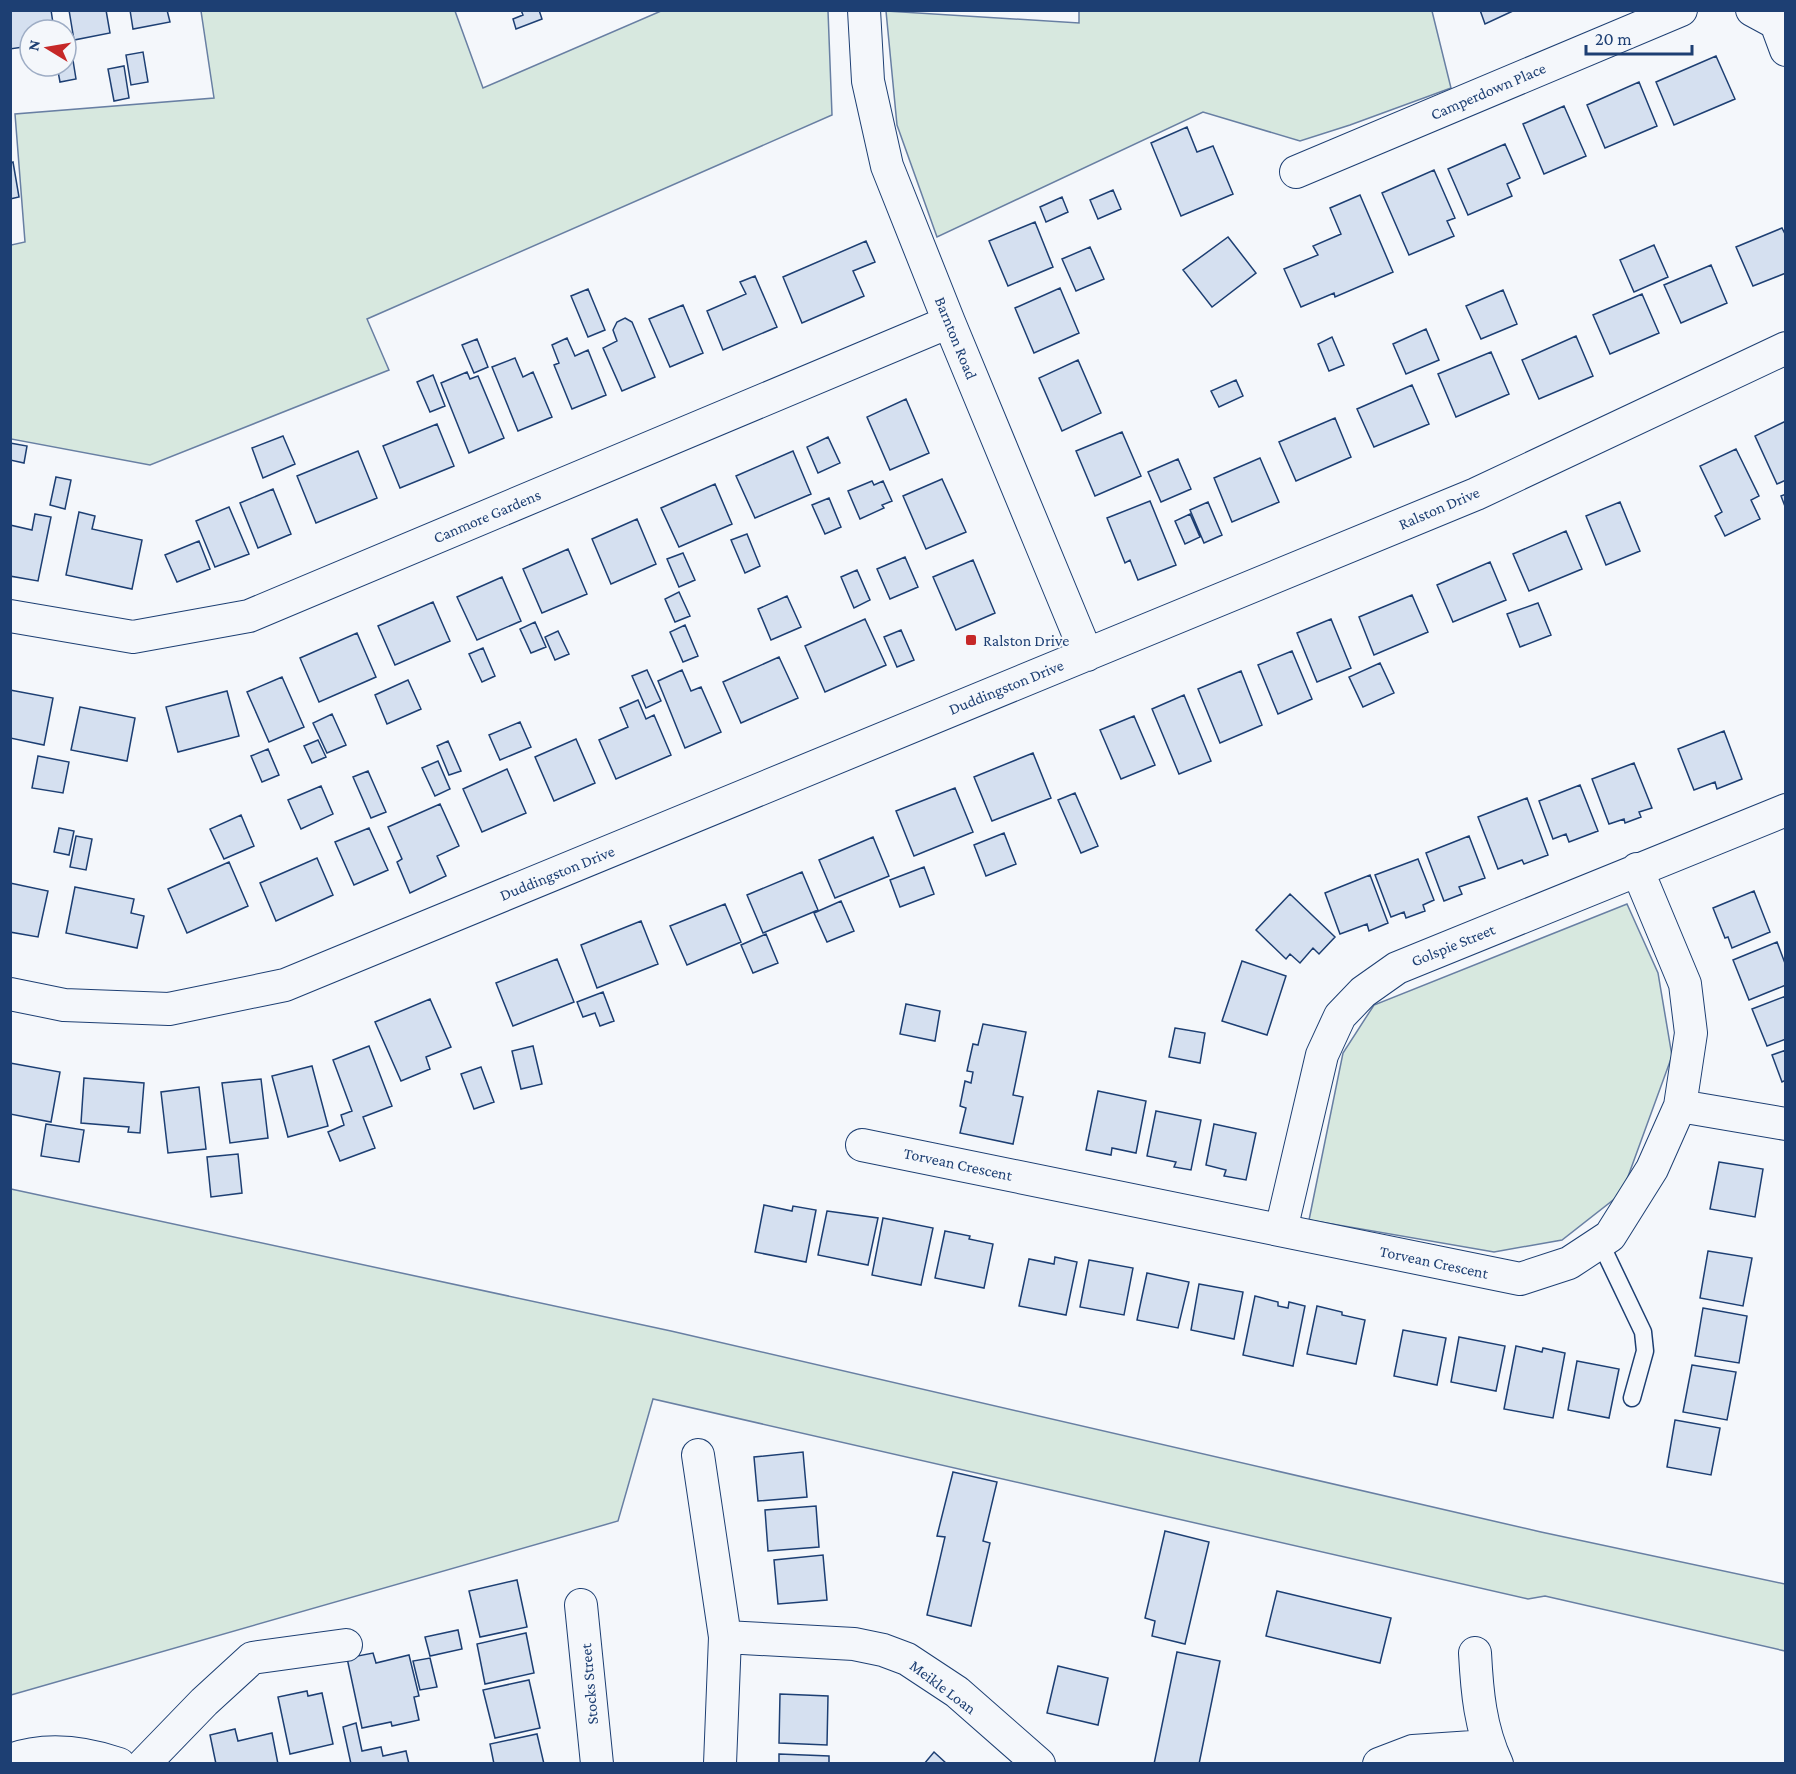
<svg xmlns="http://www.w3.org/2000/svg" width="1796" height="1774" viewBox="0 0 1796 1774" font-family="'Crimson Pro',serif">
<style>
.green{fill:#d7e8df;stroke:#687fa3;stroke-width:1.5}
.building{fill:#d5e0f0;stroke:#1d3f73;stroke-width:1.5}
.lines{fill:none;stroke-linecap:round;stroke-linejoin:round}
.lane-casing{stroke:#1d3f73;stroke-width:19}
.street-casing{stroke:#1d3f73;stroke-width:34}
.lane{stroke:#f4f7fb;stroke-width:16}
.street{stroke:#f4f7fb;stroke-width:32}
.poi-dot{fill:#c62828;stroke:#f4f7fb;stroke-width:2}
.labels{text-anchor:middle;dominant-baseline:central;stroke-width:4.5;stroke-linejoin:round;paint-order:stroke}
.street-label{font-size:16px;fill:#1d3f73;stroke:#f4f7fb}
.poi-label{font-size:16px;fill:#1d3f73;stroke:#f4f7fb;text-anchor:start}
</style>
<rect width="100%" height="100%" fill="#f4f7fb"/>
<path class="green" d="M201 11H455L483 88 661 11H828L832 115 367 319 389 370 150 465 11 439V245L25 242 15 114 214 98Z
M1079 11H1432L1451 88 1350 125 1300 141 1203 112 937 237 897 125 886 11 1079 23Z
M1627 904 1658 973 1672 1056 1622 1193 1562 1240 1494 1252 1309 1220 1343 1053 1374 1005Z
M11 1189 671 1331 1541 1532 1785 1584V1651L1545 1596 1528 1599 653 1399 618 1521 11 1695Z"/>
<path class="building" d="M10 10H51L54 30H30V46L10 49Z
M69 10H106L110 33 74 40Z
M130 10H167L170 22 133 29Z
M521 10H539L542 19 516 29 513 19 523 15Z
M1480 10H1515L1485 24Z
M71 48 76 79 60 82 57 66H66V49Z
M143 52 148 82 131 85 126 55Z
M1716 56 1735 99 1674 125 1656 82Z
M124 66 129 98 114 101 108 69Z
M1639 82 1657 126 1605 148 1587 105Z
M1564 106 1586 156 1544 174 1523 124Z
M1187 127 1197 152 1213 146 1233 194 1181 216 1151 143Z
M1505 144 1520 178 1507 184 1512 196 1468 215 1448 169Z
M13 162 19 197 10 199V163Z
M1434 170 1455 218 1447 221 1454 236 1409 255 1382 193Z
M1113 190 1121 209 1098 219 1090 200Z
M1360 195 1393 272 1335 297 1334 293 1301 307 1284 269 1318 255 1313 246 1341 234 1330 208Z
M1062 197 1068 212 1046 222 1040 207Z
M1035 222 1053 267 1008 286 989 241Z
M1782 228 1786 236V273L1753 286 1736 247Z
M1228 237 1256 273 1212 307 1183 270Z
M866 241 875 262 853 271 864 296 802 323 783 277Z
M1654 245 1668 277 1634 292 1620 260Z
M1090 247 1104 279 1076 291 1062 259Z
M1711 265 1727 303 1681 323 1664 285Z
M755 276 777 327 723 350 707 311 746 294 740 282Z
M1060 288 1079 333 1034 353 1015 308Z
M588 289 605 330 588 337 571 296Z
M1503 290 1517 324 1481 339 1466 306Z
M1642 294 1659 333 1610 354 1593 315Z
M683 305 703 353 670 367 649 319Z
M625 318 632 322 655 377 622 391 603 348 617 341 613 330 617 322Z
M1426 329 1439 360 1406 374 1393 344Z
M1576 336 1593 376 1539 399 1522 360Z
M1332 337 1344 365 1329 371 1318 344Z
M567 338 575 356 588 350 606 395 572 409 554 365 559 363 552 345Z
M477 339 488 367 474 373 462 345Z
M1491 352 1509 394 1456 417 1438 374Z
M515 358 523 377 533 372 552 417 518 431 492 367Z
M1078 360 1101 413 1062 431 1039 378Z
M467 372 470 379 478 376 504 438 469 453 441 383Z
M433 375 445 406 430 412 417 382Z
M1236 380 1243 396 1219 407 1211 391Z
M1412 385 1429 424 1374 447 1357 409Z
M906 399 929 453 890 470 867 417Z
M1335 418 1351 457 1296 481 1279 442Z
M1786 421V480L1777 484 1755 436Z
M437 424 454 466 400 488 383 446Z
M1122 432 1141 476 1095 496 1076 451Z
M283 436 295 464 263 478 252 448Z
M828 437 840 463 818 473 807 447Z
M10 443 27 446 24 463 10 460Z
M1736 449 1759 496 1751 500 1760 519 1725 536 1715 516 1722 512 1700 466Z
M358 451 377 498 316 523 297 476Z
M793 451 811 494 755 518 736 476Z
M1260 458 1279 502 1232 522 1214 478Z
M1178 459 1191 489 1161 502 1148 472Z
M56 477 71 480 65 509 50 505Z
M942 479 966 532 926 549 903 496Z
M872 481 874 485 883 481 892 501 882 505 884 508 860 519 848 491Z
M715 484 732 524 679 547 661 508Z
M273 489 291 534 258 548 240 503Z
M1786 494V509L1781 496Z
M829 498 841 527 825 534 812 505Z
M1150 501 1176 565 1138 580 1130 560 1125 563 1107 518Z
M1208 502 1222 535 1204 543 1190 510Z
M1620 502 1640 551 1606 565 1586 516Z
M229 507 249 554 215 567 196 521Z
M79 512 95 516 92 529 142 540 132 589 66 575Z
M35 514 51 517 38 581 10 576V525L32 530Z
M1190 514 1200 537 1185 544 1175 521Z
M637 519 656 564 611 584 592 539Z
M1566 531 1582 569 1529 591 1513 554Z
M747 534 760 566 745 573 731 540Z
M199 541 210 569 177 582 165 555Z
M568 549 587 594 542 613 523 569Z
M683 553 695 580 679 587 667 559Z
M905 557 918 587 890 599 877 569Z
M973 560 995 613 956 630 933 577Z
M1490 562 1506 600 1453 622 1437 585Z
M857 570 870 600 854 608 841 577Z
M502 577 521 621 477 640 457 597Z
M679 592 690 616 675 622 665 599Z
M1412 595 1428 632 1374 655 1359 617Z
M787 596 801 627 771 640 758 609Z
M433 602 450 641 395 665 378 626Z
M1538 603 1551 635 1520 647 1507 614Z
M865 619 886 665 825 692 805 646Z
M1331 619 1351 668 1317 682 1297 633Z
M535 622 546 647 531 653 520 629Z
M685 625 698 656 683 662 670 632Z
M901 630 914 660 897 667 884 637Z
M558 631 569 654 555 660 545 637Z
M357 633 376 677 319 702 300 658Z
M483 648 495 676 482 682 469 654Z
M1292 651 1312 699 1278 714 1258 665Z
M779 657 798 698 741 723 723 682Z
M1380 663 1394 693 1363 707 1349 677Z
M647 670 661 701 646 708 632 676Z
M682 670 691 691 701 687 721 732 685 748 658 681Z
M1241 671 1262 725 1220 743 1198 689Z
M282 677 304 727 269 742 247 692Z
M408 680 421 709 387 724 375 695Z
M10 690 53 698 44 745 10 738Z
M227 691 239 736 178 752 166 707Z
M1184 695 1211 761 1179 774 1152 709Z
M638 700 646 719 654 715 671 755 616 779 599 740 628 727 620 708Z
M80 707 135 718 127 761 71 750Z
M332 714 346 745 327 753 313 723Z
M1134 716 1155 765 1121 779 1100 730Z
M520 722 531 747 500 760 489 735Z
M1724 731 1742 779 1717 789 1715 782 1694 790 1678 749Z
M576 739 595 783 554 801 535 757Z
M318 740 326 757 312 763 304 746Z
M448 741 461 771 449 775 437 746Z
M268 749 279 775 262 782 251 756Z
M1033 753 1051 798 992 821 974 777Z
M38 756 69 762 63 793 32 788Z
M438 761 450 789 435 796 422 768Z
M1634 763 1652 808 1639 812 1641 817 1625 823 1624 819 1609 824 1592 779Z
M507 769 526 813 482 832 463 789Z
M368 771 386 812 371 818 353 777Z
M1580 785 1598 831 1569 842 1566 834 1553 839 1539 801Z
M321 786 333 814 301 829 288 800Z
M955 788 973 832 914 856 896 811Z
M1075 793 1098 846 1081 853 1058 800Z
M1527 798 1548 855 1524 864 1522 860 1498 869 1478 817Z
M440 804 459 846 437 856 446 876 410 893 397 862 402 859 388 827Z
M241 815 254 846 224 859 210 829Z
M59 828 74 831 69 855 54 852Z
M369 828 388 870 354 885 335 842Z
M1004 833 1016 864 986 876 974 845Z
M76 836 92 839 86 870 70 867Z
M1469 836 1485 878 1459 887 1462 894 1444 901 1426 853Z
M873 837 889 876 835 898 819 860Z
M317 858 333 895 276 921 260 883Z
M1418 859 1434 900 1423 905 1425 911 1406 918 1404 912 1391 917 1375 875Z
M229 862 248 906 187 933 168 889Z
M924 867 934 894 900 907 890 880Z
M802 872 818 910 763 933 747 895Z
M1370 875 1388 923 1369 931 1367 924 1340 934 1325 893Z
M10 883 48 891 38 937 10 932Z
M75 887 134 899 131 913 144 916 137 948 66 933Z
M1754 891 1770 932 1732 948 1728 937 1725 938 1713 908Z
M1290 894 1335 937 1319 954 1313 948 1300 963 1290 954 1286 959 1256 930Z
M841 901 854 931 827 942 814 913Z
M725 904 741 942 687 965 670 926Z
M641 921 658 964 597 988 581 945Z
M766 934 778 963 753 973 741 945Z
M1777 942 1786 966V985L1749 1000 1733 960Z
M557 959 574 1002 513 1026 496 983Z
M1242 961 1286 976 1267 1035 1222 1021Z
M603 992 614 1021 600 1026 595 1013 583 1017 577 1002Z
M1786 996V1039L1767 1046 1752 1009Z
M430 999 451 1047 426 1057 430 1069 401 1081 375 1022Z
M906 1004 940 1011 935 1041 900 1034Z
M983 1024 1026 1032 1013 1095 1023 1097 1013 1144 960 1133 966 1108 960 1106 965 1081 971 1083 973 1072 967 1071 973 1044 978 1045Z
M1175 1028 1205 1033 1200 1063 1169 1057Z
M369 1046 392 1106 363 1117 375 1148 340 1161 328 1132 344 1125 341 1115 352 1111 333 1060Z
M533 1046 542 1084 521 1089 512 1051Z
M1786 1050V1080L1782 1082 1772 1055Z
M10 1063 60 1072 51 1122 10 1114Z
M312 1066 328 1126 288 1137 272 1076Z
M481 1067 494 1102 474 1109 461 1074Z
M84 1078 144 1083 140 1133 128 1132 129 1127 81 1123Z
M261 1079 268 1138 230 1143 222 1083Z
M199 1087 206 1149 168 1153 161 1092Z
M1098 1091 1146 1101 1136 1153 1112 1148 1111 1155 1086 1150Z
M1156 1111 1201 1120 1191 1170 1174 1167 1176 1162 1147 1156Z
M46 1124 84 1130 79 1162 41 1156Z
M1214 1124 1256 1133 1246 1180 1224 1176 1226 1170 1206 1165Z
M238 1154 242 1193 211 1197 207 1157Z
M1719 1162 1763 1169 1755 1217 1710 1209Z
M764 1205 792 1211 793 1206 816 1210 806 1262 755 1252Z
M827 1211 878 1218 868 1265 818 1255Z
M883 1218 933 1228 921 1285 872 1275Z
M945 1231 970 1236 969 1239 993 1244 984 1288 935 1278Z
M1708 1251 1752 1258 1743 1306 1700 1298Z
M1055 1257 1077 1262 1066 1315 1019 1306 1029 1259 1054 1264Z
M1089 1260 1133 1268 1124 1315 1080 1307Z
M1147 1273 1189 1282 1178 1328 1137 1320Z
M1199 1284 1243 1292 1234 1339 1191 1330Z
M1255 1296 1278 1302V1306L1288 1308 1289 1302 1305 1306 1293 1366 1243 1355Z
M1317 1306 1342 1312V1315L1365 1320 1356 1364 1307 1354Z
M1703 1308 1747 1316 1739 1363 1695 1356Z
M1403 1330 1446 1338 1437 1385 1394 1376Z
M1459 1337 1505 1346 1496 1391 1451 1382Z
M1516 1346 1542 1352 1543 1348 1565 1353 1553 1418 1504 1409Z
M1577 1361 1619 1369 1609 1418 1568 1410Z
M1692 1365 1736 1372 1727 1420 1683 1412Z
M1675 1420 1720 1428 1711 1475 1667 1467Z
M803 1452 807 1497 758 1501 754 1457Z
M953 1472 997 1482 983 1541 990 1543 971 1626 927 1615 945 1537 937 1536Z
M816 1506 819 1547 768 1551 765 1510Z
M1165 1531 1209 1542 1185 1644 1152 1636 1155 1621 1145 1618Z
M823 1555 827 1600 778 1604 774 1560Z
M517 1580 527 1627 480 1637 469 1591Z
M1277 1591 1391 1618 1380 1663 1266 1636Z
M458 1630 462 1649 430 1656 425 1637Z
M526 1633 534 1673 485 1684 477 1644Z
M1177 1652 1220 1661 1199 1764H1154Z
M373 1653 376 1663 409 1655 419 1696 414 1697 419 1720 392 1726 391 1722 362 1728 347 1658Z
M430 1658 437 1687 420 1690 413 1661Z
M1058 1666 1108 1678 1098 1725 1047 1713Z
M529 1680 540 1728 495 1738 483 1690Z
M307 1691 308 1696 322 1693 333 1744 290 1754 278 1697Z
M780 1694 828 1696 827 1745 779 1743Z
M356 1723 362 1751 381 1747 383 1756 406 1751 409 1764H351L343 1727Z
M235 1729 238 1741 272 1733 278 1764H216L210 1735Z
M537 1734 544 1764H494L490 1744Z
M934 1752 947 1764H924Z
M779 1754 829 1756V1764H779Z"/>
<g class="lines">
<g class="lane-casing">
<path id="lane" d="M1600 1242 1643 1332 1645 1351 1632 1398"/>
</g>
<g class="street-casing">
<path id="street" d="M864 10 868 81 887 166 949 322 1087 655
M1752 10 1776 23 1786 50
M1296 172 1681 10
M10 616 133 637 249 616 949 322
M10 994 64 1005 169 1009 285 985 1476 494 1786 348
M1680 1106 1786 1124
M862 1145 1520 1279 1569 1263 1610 1236 1652 1169 1680 1106 1691 1033 1685 984 1637 869
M1281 1230 1322 1055 1340 1016 1363 992 1397 968 1786 810
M698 1455 725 1637 720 1764
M581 1605 597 1764
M725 1637 854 1644 883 1650 907 1659 957 1692 1039 1764
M1475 1653C1477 1691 1480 1728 1497 1764
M10 1760C46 1747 84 1752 119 1764
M144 1764 204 1702 252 1658 346 1645
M1379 1764 1413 1751 1488 1746"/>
</g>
<use href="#lane" class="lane"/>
<use href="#street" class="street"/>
</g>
<rect class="poi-dot" x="965" y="634" width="12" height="12" rx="3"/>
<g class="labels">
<g class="street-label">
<text transform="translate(1488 91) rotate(-23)">Camperdown Place</text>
<text transform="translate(956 338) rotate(68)">Barnton Road</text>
<text transform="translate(1439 508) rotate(-23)">Ralston Drive</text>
<text transform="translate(487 516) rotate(-23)">Canmore Gardens</text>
<text transform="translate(1006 687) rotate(-22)">Duddingston Drive</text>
<text transform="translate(557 873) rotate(-22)">Duddingston Drive</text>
<text transform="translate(1453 945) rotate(-22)">Golspie Street</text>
<text transform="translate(958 1164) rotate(12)">Torvean Crescent</text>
<text transform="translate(1434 1262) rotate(12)">Torvean Crescent</text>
<text transform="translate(589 1684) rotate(-95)">Stocks Street</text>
<text transform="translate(943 1687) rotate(37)">Meikle Loan</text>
</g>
<g class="poi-label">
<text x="983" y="640">Ralston Drive</text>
</g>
</g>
<rect width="1796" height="1774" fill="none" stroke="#1d3f73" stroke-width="24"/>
<g transform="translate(48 48) rotate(281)"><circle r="28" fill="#f4f7fb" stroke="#9eadc5" stroke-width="1.5"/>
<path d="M0-4.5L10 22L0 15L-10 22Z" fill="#c62828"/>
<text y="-9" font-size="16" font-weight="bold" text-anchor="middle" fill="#1d3f73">N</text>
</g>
<path d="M1586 45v9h106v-9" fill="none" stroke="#1d3f73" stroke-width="3"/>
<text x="1595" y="45" font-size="18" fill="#1d3f73" stroke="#f4f7fb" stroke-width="4.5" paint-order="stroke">20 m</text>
</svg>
